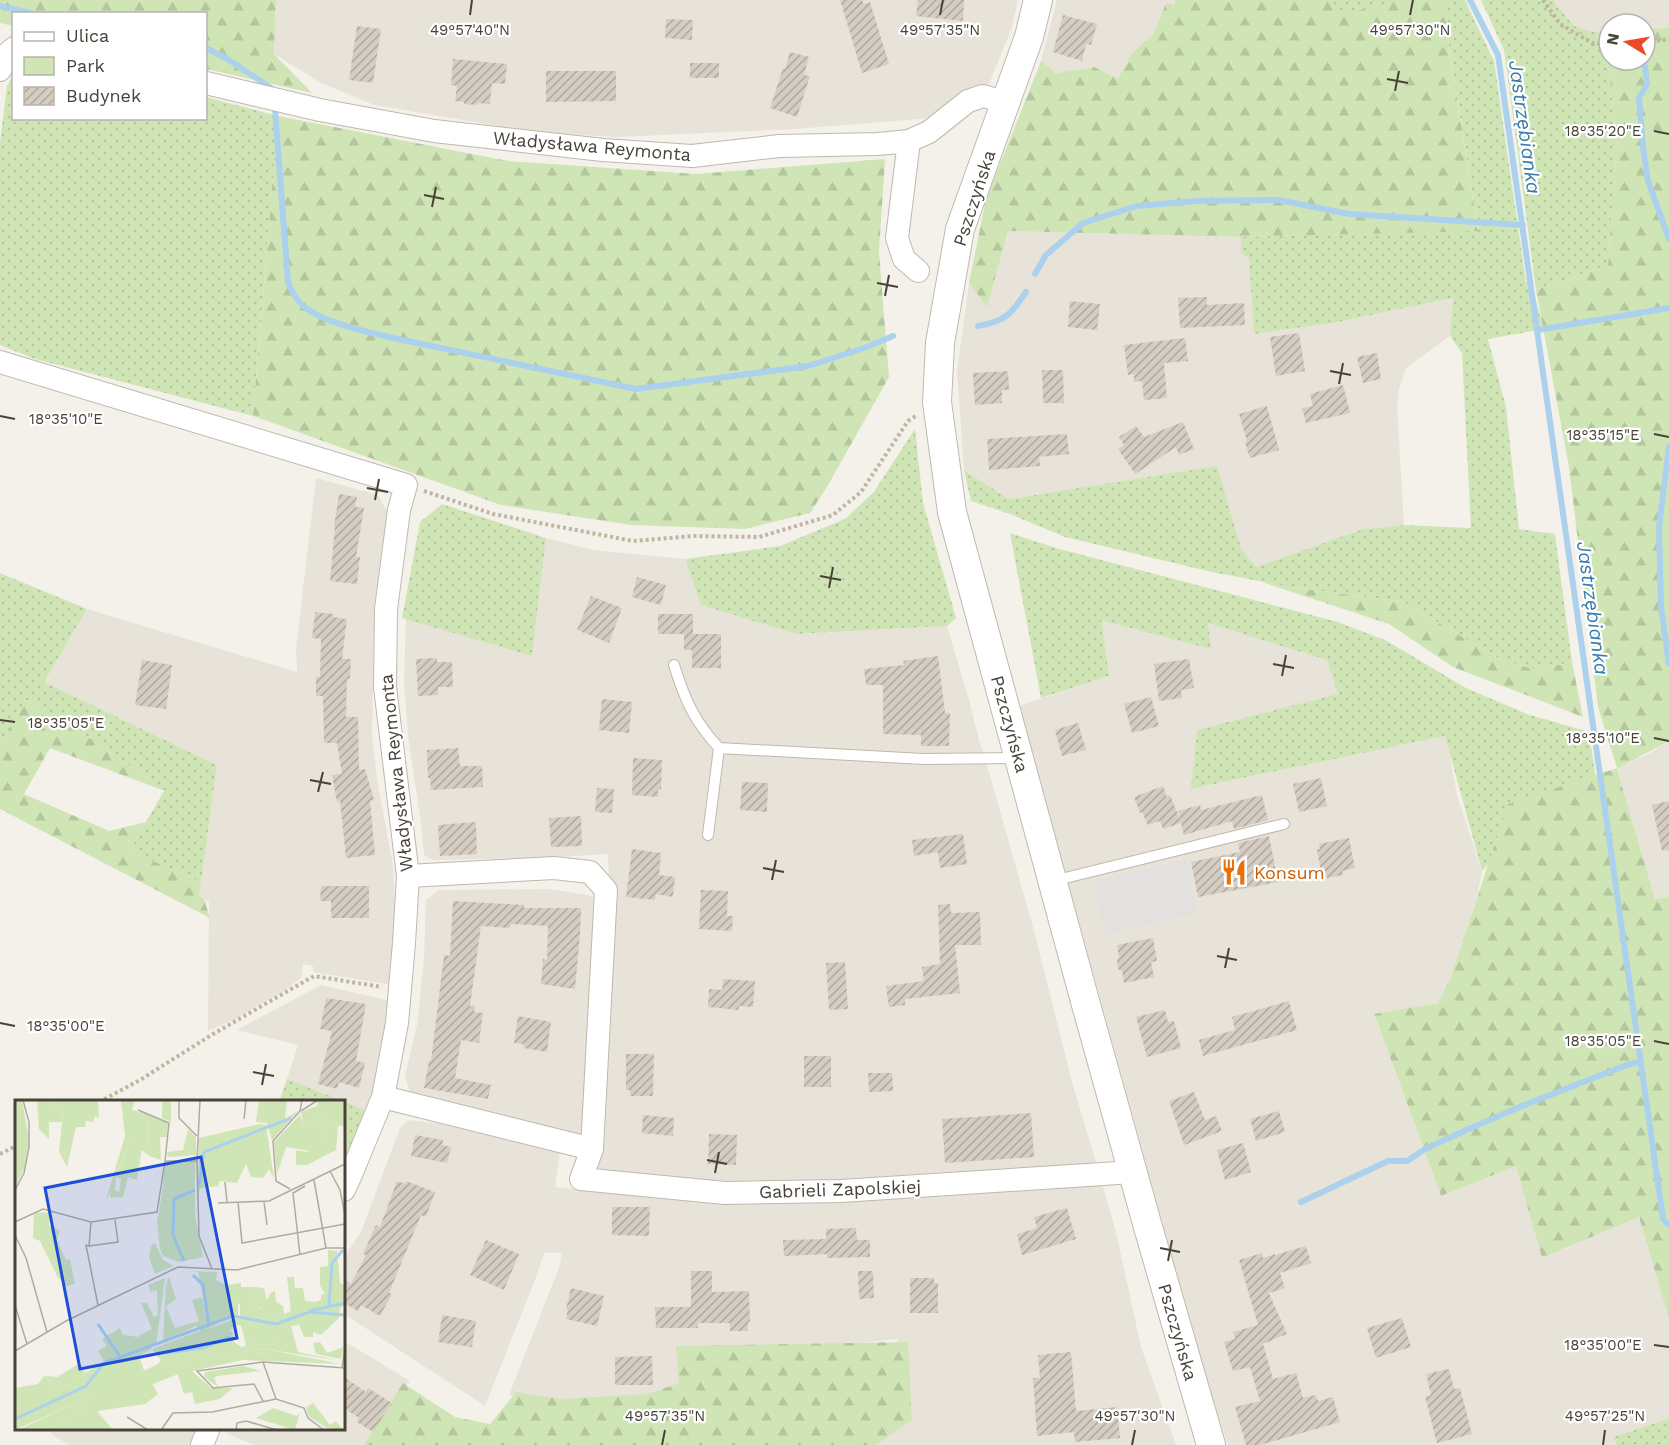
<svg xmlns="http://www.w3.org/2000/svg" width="1669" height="1445" viewBox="0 0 1669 1445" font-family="'Work Sans',sans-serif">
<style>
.residential{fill:#e8e3d9}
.green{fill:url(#green-dots)}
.forest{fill:url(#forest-firs)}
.parking{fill:#e3e1df}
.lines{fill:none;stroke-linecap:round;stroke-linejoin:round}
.stream{stroke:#acd1ec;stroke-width:6}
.building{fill:url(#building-hatch)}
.service-casing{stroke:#bfb9ad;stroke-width:12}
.minor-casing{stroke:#bfb9ad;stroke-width:24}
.tertiary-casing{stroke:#bfb9ad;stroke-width:30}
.path{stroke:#c0b5a0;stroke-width:4;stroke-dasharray:3 3;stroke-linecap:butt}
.service{stroke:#fff;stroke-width:10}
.minor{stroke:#fff;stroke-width:22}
.tertiary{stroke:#fff;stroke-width:28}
.ticks{fill:none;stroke:#484239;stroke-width:2}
.labels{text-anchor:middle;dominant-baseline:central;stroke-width:4.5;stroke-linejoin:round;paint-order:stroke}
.street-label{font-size:18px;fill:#484239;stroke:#fff}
.food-label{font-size:18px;fill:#c56008;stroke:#fff;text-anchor:start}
.water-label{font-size:20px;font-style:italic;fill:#387bad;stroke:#fff}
.inset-river{fill:none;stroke:#acd1ec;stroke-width:3}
.inset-road{fill:none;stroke:#afaba4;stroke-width:1.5}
.view{fill:#1d4ed8;fill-opacity:0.15;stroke:#1d4ed8;stroke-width:3}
.inset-edge{fill:none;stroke:#484239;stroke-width:3}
.ticks-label{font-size:15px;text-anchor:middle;fill:#484239;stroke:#fff;stroke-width:4.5;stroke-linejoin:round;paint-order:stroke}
</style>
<defs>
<pattern id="green-dots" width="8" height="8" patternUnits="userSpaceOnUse" patternTransform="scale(1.5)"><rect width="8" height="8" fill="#d0e5b6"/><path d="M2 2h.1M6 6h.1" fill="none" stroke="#b4c69d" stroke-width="1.8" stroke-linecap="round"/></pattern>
<pattern id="forest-firs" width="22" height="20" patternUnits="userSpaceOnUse" patternTransform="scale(1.5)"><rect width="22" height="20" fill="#d0e5b6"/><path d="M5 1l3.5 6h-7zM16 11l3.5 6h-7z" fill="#b4c69d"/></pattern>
<pattern id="building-hatch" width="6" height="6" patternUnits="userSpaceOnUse" patternTransform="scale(1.5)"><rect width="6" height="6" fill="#d5cdc1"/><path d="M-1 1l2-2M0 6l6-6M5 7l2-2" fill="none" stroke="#afa89e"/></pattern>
</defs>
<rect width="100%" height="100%" fill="#f4f1eb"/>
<path class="residential" d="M276 0H1018L1012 27 989 84 968 91 935 116 919 119 795 129 616 137 534 132 374 105 321 83 274 54Z
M1057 0H1175V5L1166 3 1154 33 1132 53 1118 80 1094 67 1056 73 1041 61Z
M1554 0H1669V28L1645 29V24H1609V32H1596L1574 26 1554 2Z
M1008 231 1241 237V253L1249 257 1254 334 1333 323 1453 298 1450 336 1406 368 1399 389 1397 407 1404 525 1363 529 1256 567 1241 548 1217 467 1009 499 964 470 957 371 969 283 987 306Z
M316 478 378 495 387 511 374 628 372 736 377 778 393 866 396 926 392 985 313 972V966L303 964 301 978 284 991 233 1020 208 1031 209 902 199 897 217 765 43 682 87 609 297 672 296 649Z
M546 538 593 550 685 559 701 605 796 634 947 626 969 700 980 744 983 751 1033 927 1072 1082 1098 1169 827 1185 594 1175 605 1140 610 903 608 854 540 858 433 860 424 855 421 823 408 736 404 683 406 616 532 655Z
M1200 614 1331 658 1342 698 1192 789 1446 736 1457 795 1482 871 1477 897 1451 977 1438 1003 1374 1015 1441 1196 1516 1165 1543 1258 1639 1217 1669 1319V1418L1615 1437 1618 1445H1228L1216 1410 1172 1257 1019 706 1109 676 1095 615Z
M1669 741V897L1655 899 1617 769 1652 752Z
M550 889 593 896 588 1136 410 1092 405 1076 417 1025 424 958 426 900 439 890Z
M321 985 391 1001 379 1074 368 1111 287 1079 298 1045 237 1030Z
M409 1120 441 1124 560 1151 555 1187 686 1201 900 1197 1101 1180 1116 1232 1141 1347 1176 1445H863L899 1347 897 1339 811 1348 683 1386 658 1398 561 1405 509 1395 560 1265 562 1253H544L535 1280 485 1406 344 1314V1257L361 1232 400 1128Z
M344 1341 410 1381 369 1445H254L226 1433 229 1428H344Z
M53 1428 198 1429 192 1445H69L51 1434Z"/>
<path class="green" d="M1326 0H1403L1343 16Z
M1443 0H1465L1494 61 1526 282 1530 280 1544 329 1488 339 1506 407 1519 529 1555 534 1572 662 1536 670 1500 659 1403 602 1290 587 1212 572 1065 537 1010 514 971 501 964 470 1009 499 1217 466 1241 548 1256 567 1363 529 1404 525 1471 528 1462 353 1450 336 1453 298 1333 323 1254 334 1249 258 1241 253V237L1478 230 1447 34Z
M1481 0H1554V2L1574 26 1596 32 1609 71 1617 146 1608 265 1536 290 1504 50Z
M13 76 14 118H206V97L278 116 253 416 35 359 0 345V142L7 86Z
M915 429 923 503 956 618 947 626 796 634 701 605 685 559 780 546 845 519 873 493Z
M442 504 546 538 532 656 402 618 420 522Z
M1010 533 1056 548 1338 622 1387 641 1466 688 1527 714 1589 732 1600 807 1529 823 1482 871 1445 736 1191 789 1197 730 1338 694 1327 660 1208 623 1211 649 1101 620 1109 676 1041 698Z
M0 573 87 609 44 682 217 765 201 882 129 851 164 791 101 745 26 700 0 744Z
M287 1079 368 1111 344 1159V1102H279Z
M1669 1418V1445H1617L1614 1437Z"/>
<path class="forest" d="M0 0H276L274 54 312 93 206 69V14H14L13 26 0 23Z
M1175 0H1331L1344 14 1384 4 1392 0H1446L1449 47 1478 231 1241 237 1008 231 987 307 969 283 986 199 1041 61 1056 73 1094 67 1118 79 1132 53 1154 33 1166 3 1175 5Z
M1669 28V741L1617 769 1655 899 1669 897V1319L1639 1217 1542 1258 1516 1166 1441 1196 1374 1014 1438 1003 1451 977 1508 804 1617 768 1598 707 1569 467 1536 290 1608 265 1617 146 1609 71 1596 32H1609V60H1645V29Z
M278 116 508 161 696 174 885 159 879 252 889 377 827 487 810 513 745 529 631 525 501 505 253 416Z
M1259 581 1290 587 1403 602 1500 659 1536 670 1572 662 1583 717 1453 667 1389 624Z
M26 700 101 745 165 791 50 748 24 794 109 831 146 822 130 851 201 882 199 897 204 899 210 918 0 809V744Z
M908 1342 912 1420 876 1445H364L403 1383 455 1417 490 1424 516 1392 560 1399 648 1394 679 1383 676 1346Z"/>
<path class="parking" d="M1188 859 1196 913 1104 935 1094 881Z"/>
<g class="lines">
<path class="stream" d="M1470 0 1498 55 1663 1219 1669 1225
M0 6 33 14
M206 48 229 60 271 88
M1644 60 1647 84 1639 98 1643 147 1648 181 1669 239
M275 109 288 282C292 292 298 303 307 309 331 325 371 333 398 339L636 389 808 366 864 348 893 336
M1035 274 1046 255 1083 223 1137 206 1196 201 1279 200 1349 214 1523 225
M978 326C1006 321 1011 314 1026 292
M1538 330 1669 308
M1669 447 1659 527 1661 607 1669 664
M1301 1202 1388 1161H1407L1425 1149 1464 1131 1522 1106 1624 1066 1641 1061"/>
</g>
<path class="building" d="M840 0H862L864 4 870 2 889 64 862 73Z
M918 0H964L963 21 916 16Z
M1063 15 1097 24 1091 45 1086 44 1082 61 1053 52Z
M666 19 693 20 692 40 665 38Z
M357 26 381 29 373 83 349 80Z
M790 52 809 57 804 75 810 76 797 117 770 108 783 68 785 69Z
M453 59 507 64 505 84 492 83 490 104 478 103V105L464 104V102L455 101 457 86 451 85Z
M690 63H719V78H690Z
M546 71H616V101L546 102Z
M1207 297V305L1244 303 1245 325 1180 328 1178 298Z
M1070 301 1100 304 1097 330 1068 327Z
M1299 333 1305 371 1276 376 1270 337Z
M1185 338 1188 361 1164 363 1167 398 1144 400 1142 381 1134 382V374L1128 375 1124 345Z
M1377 353 1381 379 1363 383 1357 357Z
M1042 370H1063L1064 403H1043Z
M1008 371 1009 390H1002V403L975 405 973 373Z
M1343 385 1350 413 1306 423 1302 408 1313 406 1310 394Z
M1267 406 1279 450 1250 458 1245 442 1247 441 1239 414Z
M1183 422 1194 449 1179 455 1176 447 1135 474 1118 449 1124 445 1119 437 1136 426 1144 437Z
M1067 434 1069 454 1039 457 1040 466 989 470 987 439Z
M339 494 357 497 355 507 364 508 356 557H360L357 584 330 581 335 527H334Z
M637 577 666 585 661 605 632 597Z
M591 596 622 608 609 643 577 630Z
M315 612 334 614 333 617 347 619 342 659H351L350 679H347L346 717H358L359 770 365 769 374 800 370 801 375 855 346 858 340 801 337 802 332 775 342 774 337 743H324L323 696H316V677H320L321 639 312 638Z
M658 614H693V634H721V668H692V650H684V634H658Z
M938 656 945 713H950L949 746H921V735L883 734V685H866L864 669 904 665 903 661Z
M437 658V662H452L453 687H438V695L418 696 416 659Z
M1189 659 1194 688 1181 690 1182 698 1159 701 1154 664Z
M142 660 172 665 166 709 135 705Z
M1151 697 1159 726 1132 733 1124 704Z
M602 699 632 702 629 733 599 730Z
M1078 723 1086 750 1062 756 1055 730Z
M458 748 460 766H482L483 787 431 790 430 778H428L427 750Z
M633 758 662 760 661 789H658V797L632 795Z
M1321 778 1327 806 1299 812 1293 784Z
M742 782 768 783 767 812 740 810Z
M1163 786 1167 797 1170 795 1181 822 1178 811 1200 805 1201 810 1262 795 1268 820 1234 829 1232 821 1184 835 1181 823 1163 829 1160 821 1148 825 1142 812 1140 813 1134 797Z
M597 788 614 789 612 813 595 812Z
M1669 801V850L1662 851 1652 805Z
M581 816 582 846 551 847 549 818Z
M476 822 477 854 440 856 438 825Z
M963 834 967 864 940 868 938 852 914 856 912 840Z
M1269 836 1278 882 1198 897 1191 862 1240 852 1238 843Z
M1349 838 1355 868 1342 871 1343 875 1327 878 1324 867H1320L1317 849H1320L1319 844Z
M632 849 661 853 659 875 675 877 673 897 656 894 655 900 626 897Z
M321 886H369V918H331V901H320Z
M701 890 728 891 727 916H733L732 931 699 929Z
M453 901 524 905V908H581L580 934 575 989 541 984 543 959 547 960 548 926 511 924 510 928 481 926 470 1006H475L474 1012 483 1013 479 1043 461 1040 455 1078 491 1085 488 1099 424 1088 429 1061H431L444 955 450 956Z
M950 904 951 913 980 912 981 945H955L960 993 905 999V1005L889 1007 886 986 924 981 922 967 940 964 938 905Z
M1153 938 1157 961 1151 962 1154 977 1124 983 1122 971 1118 969 1117 960 1119 957 1117 945Z
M845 962 848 1009 829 1010 826 963Z
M723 979 755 981 753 1007 739 1006V1010L708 1007 709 989 722 990Z
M326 998 366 1004 356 1061 365 1063 359 1088 339 1082 337 1089 318 1084 332 1031 320 1029Z
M1289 1001 1297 1030 1203 1056 1199 1040 1235 1030 1232 1017Z
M1165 1010 1168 1022 1174 1021 1181 1048 1147 1057 1136 1017Z
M518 1016 551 1022 547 1052 524 1048V1044L514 1043Z
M626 1054H654L653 1096H630V1090H626Z
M804 1056H831V1087H804Z
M868 1073H892L893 1091 869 1092Z
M1194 1092 1205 1120 1216 1116 1222 1131 1184 1145 1169 1101Z
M1279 1111 1285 1132 1256 1141 1250 1119Z
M1031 1113 1034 1157 945 1163 942 1119Z
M643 1115 674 1118 673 1136 642 1133Z
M709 1134 737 1135 736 1165 708 1164Z
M415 1135 443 1140 442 1145 451 1147 447 1163 411 1156Z
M1243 1143 1251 1172 1225 1180 1217 1150Z
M397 1181 405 1184 406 1181 435 1192 426 1217 421 1215 389 1293 392 1294 380 1316 361 1305 358 1311 344 1303V1280L351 1284 366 1255 363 1254 376 1225 380 1227Z
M612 1207H650L649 1236 612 1235Z
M1067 1208 1076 1239 1022 1255 1017 1234 1037 1228 1034 1217Z
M856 1228 857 1240H870V1257L827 1258V1254L784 1256 783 1240 826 1239V1229Z
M486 1240 519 1254 504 1290 470 1275Z
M1306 1246 1311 1263 1280 1273 1285 1288 1269 1293 1287 1334 1263 1344 1273 1379 1296 1373 1303 1398 1316 1395 1318 1401 1333 1397 1340 1422 1260 1445H1246L1235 1407 1260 1401 1250 1367 1233 1371 1224 1342 1235 1339 1233 1332 1258 1325 1239 1260 1262 1253 1263 1258 1275 1254V1255Z
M691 1271H712V1292L749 1291 750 1322H748V1331H730V1323H698V1328H656L655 1307H691Z
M858 1271H873L874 1298 859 1299Z
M910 1278H934V1283H938V1313H910Z
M571 1288 604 1296 597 1326 566 1319 568 1309H566Z
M442 1315 476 1321 472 1347 438 1342Z
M1402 1318 1411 1347 1376 1358 1367 1328Z
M1071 1352 1076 1411 1117 1407 1120 1438 1075 1442 1074 1432 1037 1436 1033 1378H1040L1038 1355Z
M652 1356 653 1385H615V1357Z
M1449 1369 1454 1389 1460 1388 1472 1434 1437 1443 1425 1397 1431 1395 1426 1374Z
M344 1377 366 1392 368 1388 392 1403 373 1432 357 1422 359 1418 344 1408Z"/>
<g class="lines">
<g class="service-casing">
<path id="service" d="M674 665C685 700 694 721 719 748L924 759 1019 758
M708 835 719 748
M1053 881 1284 824"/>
</g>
<g class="minor-casing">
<path id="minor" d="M0 70 7 54 14 48
M206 83 320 110 434 131 603 150 692 156 779 146 878 144 909 141 929 132 968 101 983 96 1005 102
M909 141 897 238 904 259 918 271
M0 362 406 485 399 510 386 609 385 687 408 876 404 943 397 1023 383 1097 350 1177 344 1190
M408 876 554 868 590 872 606 890 592 1149 581 1179 725 1193 841 1191 1118 1173 1132 1170
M383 1097 592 1149
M202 1445 209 1428"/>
</g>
<g class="tertiary-casing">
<path id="tertiary" d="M1038 0 1029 37 960 229 940 343 937 402 952 512 1085 1001 1148 1227 1211 1445"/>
</g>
<path class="path" d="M1543 0 1560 24 1592 43 1609 44
M1645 43 1669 39
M424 491 493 514 633 541 693 536 759 537 833 515 861 492 908 421 917 415
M99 1102 140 1080 213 1034 314 976 382 987
M0 1154 16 1146"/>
<use href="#service" class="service"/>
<use href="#minor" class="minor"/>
<use href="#tertiary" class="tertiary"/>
</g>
<path class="ticks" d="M470 15 472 0M940 15 943 0M1410 15 1413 0M1387 79 1408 83M1395 91 1399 71M1654 131 1669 134M424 195 444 199M432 207 436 187M877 283 898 287M885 296 889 275M1330 371 1351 375M1339 384 1343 363M0 416 15 419M1654 434 1669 437M367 488 388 492M375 500 379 479M820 576 841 580M829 588 833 567M1273 664 1294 668M1282 676 1286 655M0 720 15 722M1654 738 1669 741M310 780 331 784M318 792 323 772M763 868 784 872M772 880 776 860M1217 956 1237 960M1225 968 1229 948M0 1023 15 1026M1654 1041 1669 1044M253 1072 274 1076M262 1085 266 1064M707 1160 727 1164M715 1173 719 1152M1160 1248 1180 1252M1168 1261 1172 1240M1654 1345 1669 1347M662 1445 665 1430M1132 1445 1135 1430M1603 1445 1605 1430"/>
<defs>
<g id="restaurant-bare" transform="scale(2.07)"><path d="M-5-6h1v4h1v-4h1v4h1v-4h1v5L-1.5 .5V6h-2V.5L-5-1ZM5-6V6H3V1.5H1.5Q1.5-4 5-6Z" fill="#e8710a" stroke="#fff" stroke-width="2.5" paint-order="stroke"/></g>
</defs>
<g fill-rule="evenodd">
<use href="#restaurant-bare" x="1234" y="872"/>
</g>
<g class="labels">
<g class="street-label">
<text transform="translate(592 146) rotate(5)">Władysława Reymonta</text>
<text transform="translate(974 198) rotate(-72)">Pszczyńska</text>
<text transform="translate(1010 724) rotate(75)">Pszczyńska</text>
<text transform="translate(396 773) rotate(-96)">Władysława Reymonta</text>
<text transform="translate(840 1189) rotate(-2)">Gabrieli Zapolskiej</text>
<text transform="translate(1178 1332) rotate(74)">Pszczyńska</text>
</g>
<g class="food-label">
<text x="1254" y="872">Konsum</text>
</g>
<g class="water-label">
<text transform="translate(1525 127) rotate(82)">Jastrzębianka</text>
<text transform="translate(1593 608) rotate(82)">Jastrzębianka</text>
</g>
</g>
<g transform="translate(15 1100)">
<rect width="330" height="330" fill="#f4f1eb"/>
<path d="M0 0H7L14 40 9 69 0 87ZM22 0H32L48 13 47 22H34V39L24 29ZM147 0H156V22L147 18ZM244 0H272L270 19 284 10 257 40 252 23 241 22ZM303 0H313L303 6 298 22 288 24 286 12 302 6ZM133 14 153 22 152 37H145L146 60 134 56ZM311 19 329 26H323L321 50 292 65H281V50L292 52 310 38ZM173 29 181 37V55L153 57 152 52 168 50ZM115 40 127 48 122 80 113 77 108 97 95 98 97 89 104 92 111 75 102 72ZM180 61V90L147 94 150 62ZM140 143 148 160 159 166 140 174 134 157 136 146ZM156 172 154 177 161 199 151 206 160 228 184 221 177 200 187 197 193 222 218 213 213 203 216 199 223 202V215L217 216 189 230 225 217V203L242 213 269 215 258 245 234 244 235 224 227 229 225 225 219 226 213 233 191 237 181 226 148 242 151 184ZM272 177H279L280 188H288L290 201 302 202 276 212ZM150 178 141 245 133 248 123 236 137 229 126 203H132L139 217 143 215 142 190 136 192 133 185ZM239 187 249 188 252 201 248 209 238 203 243 195ZM305 242 312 253 329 247 326 259 301 254 298 243ZM250 249 326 264 248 253 204 258 59 315 34 330H3L143 264ZM65 263 70 273 63 283 41 287 29 276 42 277ZM229 266 246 271 202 276 199 278 203 287 189 277 190 272ZM298 303 315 325 321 321 328 330 312 328 294 317 291 308ZM258 308 282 316 285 312 280 330 241 318Z" fill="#d0e5b6"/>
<path d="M32 0H83L84 18 80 16 78 22 71 21 70 27H61L52 67 44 52 48 13ZM106 0H120L117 10 133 14 134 56 115 40 102 71 111 75 108 84 104 92 106 79 101 77 100 91 97 90 91 100 110 36ZM313 0H330V27L311 19 310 38 300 52 271 47 262 74 259 42 285 15 288 24 298 22 302 6ZM244 24 251 25 259 78 254 69 248 78 236 77 231 64 222 83 205 81 203 86 186 88 183 93 184 38ZM180 90V116L188 157 164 162 148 156 145 149 142 122 147 94ZM35 112 34 126 45 130 42 140 51 160 55 159 60 184 52 186 43 178 25 141 18 138 19 113ZM313 150 322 151 325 183 330 185V205L325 208 324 218 306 235 298 232V237H289L284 225 276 226 283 252 326 261 250 249 143 264 146 260 137 249 124 256 129 270 116 278 0 330V288L23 284 29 276 41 287 63 283 70 273 89 261 83 251 92 246 87 239 105 228 108 235 131 238 137 249 187 230 192 237 217 231 219 242 226 247 231 246 227 229 236 224 234 244 258 245 267 215 242 213 216 200 213 204 219 214 193 223 183 172 174 171 202 172 201 180 211 185 226 183V187H239L243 195 238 203 247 209 256 192 260 191 261 202 268 206 269 214 306 200V195L310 194 305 185V167L313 166ZM239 253 260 254 326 264 228 260 177 271 196 288H218L205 299 180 304 177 292 169 294 162 272 204 258ZM137 283 143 294 130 304 82 311 98 330H34L58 315Z" fill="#d0e5b6"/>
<path class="inset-river" d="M184 86 189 52 276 18M169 161 158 135 159 99 180 90M178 175 188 185 194 226M314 205 317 163 328 150M294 211 330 203M83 224 106 258M143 254 188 248 215 237M0 319 71 286 89 263 218 216 261 224 294 212 330 215"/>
<path class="inset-road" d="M164 0V18L182 36M123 10 154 23 150 61H182L185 0M286 11 303 0M229 19 231 0M182 61 184 136 197 169M315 71 325 90 330 115M299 80 311 148M210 82 212 102M275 89 261 81 258 41 285 11 287 0M0 90 9 73 14 47V22L8 0M223 102 227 143 330 124M249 102 252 125M203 103 254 101 330 64M0 122 28 109 76 122 142 112 150 61M76 122 74 146 71 145 83 205M0 135 11 158 32 232M74 146 103 142 100 120M285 155 278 93 290 86M0 205 12 244M0 251 51 221 163 167 222 170 311 148H330M248 262 261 299M327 268 330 248M248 301 239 284 198 288 182 271 248 262 330 268M112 317 133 330M146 330 158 313 197 312 261 299 289 308 293 318 309 330M221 330 222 323 231 321 262 330"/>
<path class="view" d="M186 57 222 238 65 269 30 88Z"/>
<rect width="330" height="330" class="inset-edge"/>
</g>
<g class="ticks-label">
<text x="470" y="35">49°57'40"N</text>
<text x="940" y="35">49°57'35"N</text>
<text x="1410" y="35">49°57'30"N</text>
<text x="1603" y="136">18°35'20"E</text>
<text x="66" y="424">18°35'10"E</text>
<text x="1603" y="440">18°35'15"E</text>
<text x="66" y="728">18°35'05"E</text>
<text x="1603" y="743">18°35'10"E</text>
<text x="66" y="1031">18°35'00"E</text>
<text x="1603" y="1046">18°35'05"E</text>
<text x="1603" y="1350">18°35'00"E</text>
<text x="665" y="1421">49°57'35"N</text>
<text x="1135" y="1421">49°57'30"N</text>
<text x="1605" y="1421">49°57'25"N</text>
</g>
<rect x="12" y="12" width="195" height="108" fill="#ffffff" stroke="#b6b3b0" stroke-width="1.5"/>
<rect x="24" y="32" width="30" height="9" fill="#ffffff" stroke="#b6b3b0" stroke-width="1.5"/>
<text x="66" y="42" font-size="18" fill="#484239">Ulica</text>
<rect x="24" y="57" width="30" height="18" fill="#d0e5b6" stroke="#b6b3b0" stroke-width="1.5"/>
<text x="66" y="72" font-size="18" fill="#484239">Park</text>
<rect x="24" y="87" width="30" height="18" fill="url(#building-hatch)" stroke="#b6b3b0" stroke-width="1.5"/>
<text x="66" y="102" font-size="18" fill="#484239">Budynek</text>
<g transform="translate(1627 42) rotate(281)"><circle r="28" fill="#ffffff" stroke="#b6b3b0" stroke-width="1.5"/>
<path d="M0-4.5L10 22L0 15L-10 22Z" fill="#eb492a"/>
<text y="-9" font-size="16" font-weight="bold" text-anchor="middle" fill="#484239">N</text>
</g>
</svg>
